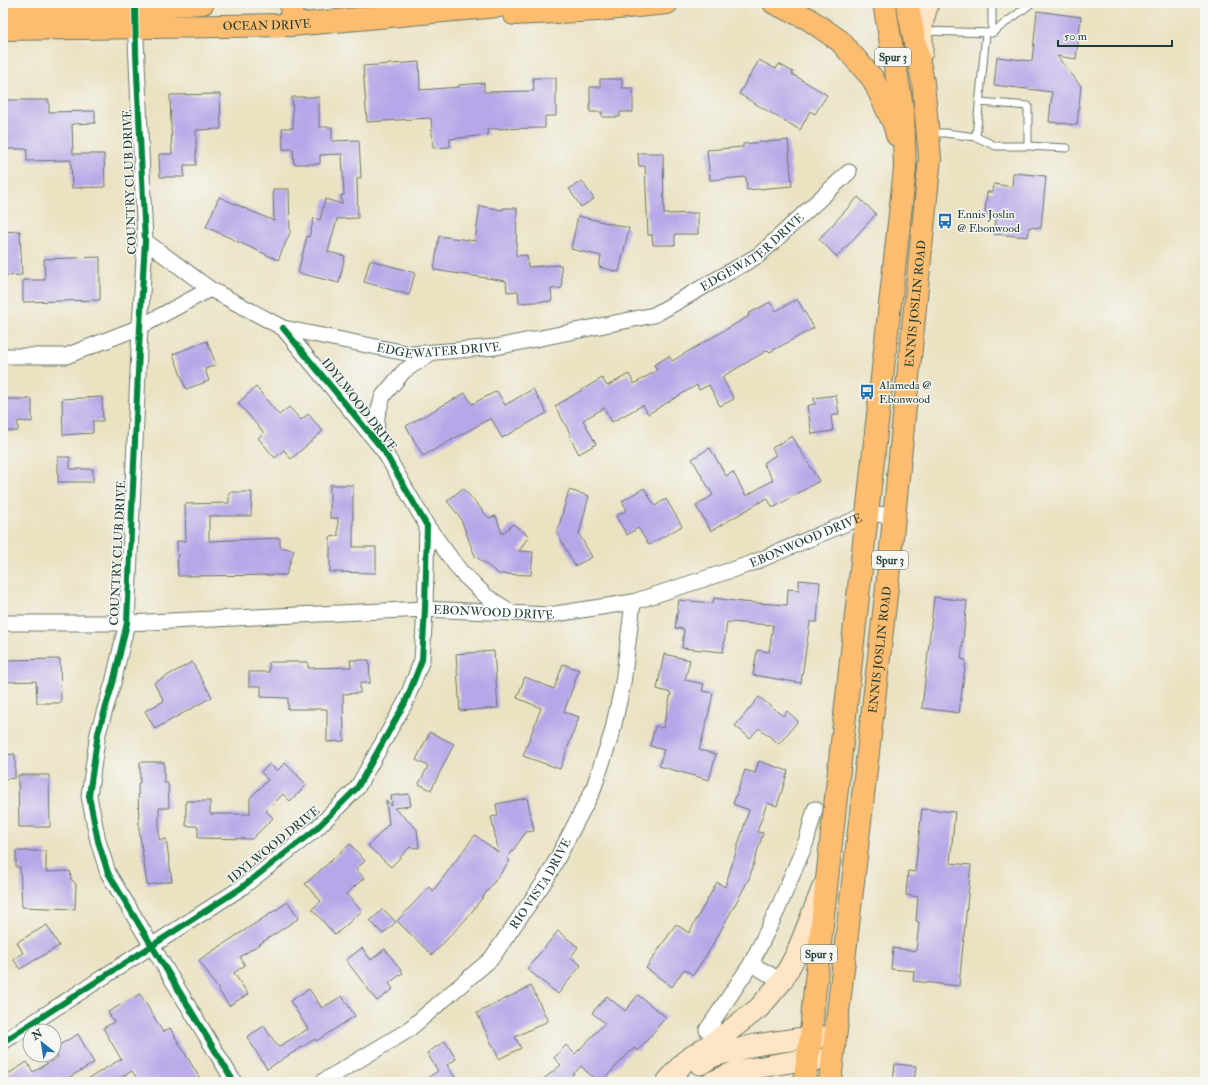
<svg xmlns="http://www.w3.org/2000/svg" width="1208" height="1085" viewBox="0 0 1208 1085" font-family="'IM FELL Double Pica',serif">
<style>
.building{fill:#b8a7e8}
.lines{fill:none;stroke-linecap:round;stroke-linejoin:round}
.service-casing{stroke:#676;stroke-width:9}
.minor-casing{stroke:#676;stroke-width:17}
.secondary-casing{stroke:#676;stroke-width:23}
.primary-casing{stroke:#676;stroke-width:24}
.service{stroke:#fff;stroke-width:7}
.minor{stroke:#fff;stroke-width:15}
.secondary{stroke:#fee5c5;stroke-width:21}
.primary{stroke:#fcbd6f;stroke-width:22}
.cycleway-casing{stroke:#f6f6f2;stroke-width:8}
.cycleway{stroke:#00873e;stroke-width:6}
.labels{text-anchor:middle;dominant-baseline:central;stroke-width:3;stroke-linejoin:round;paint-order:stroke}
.shield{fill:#f6f6f2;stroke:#60746d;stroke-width:1}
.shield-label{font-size:11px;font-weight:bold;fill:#1f3d34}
.street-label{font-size:12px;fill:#1f3d34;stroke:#f6f6f2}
.poi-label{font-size:12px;fill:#1f3d34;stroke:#f6f6f2;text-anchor:start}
</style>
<rect width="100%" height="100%" fill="#f6f6f2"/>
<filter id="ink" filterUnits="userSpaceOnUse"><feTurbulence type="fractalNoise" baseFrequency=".025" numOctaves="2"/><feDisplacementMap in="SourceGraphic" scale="8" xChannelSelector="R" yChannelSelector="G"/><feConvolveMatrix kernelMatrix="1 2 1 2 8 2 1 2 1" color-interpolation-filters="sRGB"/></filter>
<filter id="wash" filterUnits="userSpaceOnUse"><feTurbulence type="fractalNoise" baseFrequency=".012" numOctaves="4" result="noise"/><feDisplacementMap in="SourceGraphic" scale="16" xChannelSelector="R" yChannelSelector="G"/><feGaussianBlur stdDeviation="0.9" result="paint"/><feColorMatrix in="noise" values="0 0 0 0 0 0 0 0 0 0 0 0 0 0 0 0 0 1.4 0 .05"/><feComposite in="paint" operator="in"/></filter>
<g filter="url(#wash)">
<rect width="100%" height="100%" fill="#ebe2c2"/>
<g id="blocks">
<path class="building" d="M1037 11 1081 17 1076 59 1057 56 1081 86 1077 125 1049 122 1052 92 994 85 997 57 1032 61Z
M759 60 776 69 779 64 793 72 792 74 827 95 815 114 810 111 800 130 739 94Z
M419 62 420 90 459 87V85L484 83V92L534 91 533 78H556V116H545V128L487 129 488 135 450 139V147L433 148 431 118 367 122 363 66Z
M600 79H622V88H633V112H620V117H602V112H590V87H600Z
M220 94 221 129 196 130V165H184V177H160L159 154H172L170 95Z
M292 97H319V127H332V141L359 140 361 178H357L358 218 337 219 328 252 345 256 339 283 298 273 307 236 309 237 314 218 320 220 325 199 342 204 341 195H344L342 154 320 155V164H294L293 149H283L282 128H293Z
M3 100H49V112L95 111V123L72 124 73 154H104L105 187 72 188 71 160 27 161V149H4Z
M788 140 792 186 747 190 746 177 710 180 707 150 743 147V144Z
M638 153H663L664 214 698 213V234H675V245H653L652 235H648L645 166H639Z
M1013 173 1046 176 1041 228 1029 227 1028 237 994 234 997 213 985 212 987 192H993L994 184 1012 187Z
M582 181 594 199 581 207 569 189Z
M273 189H289L290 233 278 260 206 227 219 197 274 221Z
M858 197 876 214 837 257 819 239Z
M480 206 503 210V208H517L516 256 527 255 528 267 561 265 562 288 551 289 552 301 519 303 518 291 507 292 506 281 434 270 439 236 475 241Z
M578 216 629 228 619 272 599 267 601 256 571 249Z
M20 231 22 275 3 276V232Z
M100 257V300L23 302V280H45L44 259Z
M370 260 415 273 409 295 364 282Z
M797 299 814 328 770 352 768 350 722 377 734 399 720 406 709 385 699 390 697 385 648 414 643 405 612 422 604 408 583 420 596 444 579 454 569 436 571 435 555 406 602 378 607 386 629 374 634 384 657 370 654 365 669 356 672 361 749 316 748 314 770 302 776 311Z
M207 341 216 365 205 369 209 381 186 389 173 354Z
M256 387 279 415 289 407 301 420 308 414 323 431 291 459 284 450 275 458 258 438 264 433 238 403Z
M533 389 547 413 502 438 491 418 423 456 406 426 465 393 472 404 497 391 505 405Z
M836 395 839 414 831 416 833 431 812 434 807 406 815 404 814 398Z
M102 397 103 421H93V433L63 435 62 399Z
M3 399H32V422L18 421V431H3Z
M792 436 819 481 773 508 767 498 711 531 696 506 713 495 692 459 710 448 726 476 733 472 746 496 773 480 763 463 776 455 772 448Z
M58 457H70V469H93V482H58Z
M330 485H353V547H376V573L330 572V537L338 536V518H330Z
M463 488 489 518 496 516 502 534 513 524 529 536 519 551 533 552 531 575 499 574 475 556 460 517 447 501Z
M644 488 655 506 666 499 682 526 649 545 638 528 627 535 616 516 627 510 622 501Z
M569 490 589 496 579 534 592 557 575 566 557 533Z
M229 492H252L251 516H209V541L280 538V547L294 550 286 575 178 576 177 541H186L185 504 229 503Z
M799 580 820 582 817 622H810L801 683 753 675 757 650 769 652 773 625 727 622 723 652 682 648 684 629 675 628 679 600 713 603 714 598 742 602 787 605 788 589 799 590Z
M934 597 967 601 961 659 966 660 959 713 922 708Z
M494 651 498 708 460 711 456 654Z
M664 654 690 660 685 680 704 684 702 691 713 693 707 721 699 750 716 754 709 780 659 766 664 750 650 746 655 726 663 728 671 693 657 689Z
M60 659 61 703H37L36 681 3 682V660Z
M350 660H369L370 683H360V693L343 694 344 741 327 742V709H288V698L261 697V686H249V672H269V662H308V668L351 667Z
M192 662 212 697 155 729 145 711 164 701 154 683Z
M563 664 579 670 564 712 579 717 560 769 523 756 541 708 517 698 525 677 554 689Z
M759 697 783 716 787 711 798 721 779 744 759 728 750 738 735 726Z
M430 732 454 744 431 790 419 784 428 766 416 760Z
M15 754V778L3 779V755Z
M759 761 788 771 777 806 767 803 757 832 763 833 749 879 711 948 693 975 684 969 672 987 646 968 676 924 689 933 717 882 725 887 749 810 733 804 745 770 755 773Z
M140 762H164V783H168L169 808H159V840L166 839 172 881 147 885 139 829 138 783H140Z
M285 763 307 785 290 801 283 794 266 811 273 818 252 839 198 838V826H186V801H210V814H250V798L268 780 261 772 270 764 277 771Z
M18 775H49L50 827H19Z
M409 794 411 806 394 808 417 829 419 848 410 847 391 867 368 846 389 824 386 800 392 806 391 796Z
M527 798 534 831 526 832 507 859 510 861 467 918 432 955 397 921 429 887 433 891 475 835 499 853 491 817 498 816 496 804Z
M922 809 955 812 950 863 971 865 959 986 913 981 914 971 891 969 893 948 916 951 919 922 916 921 918 897 906 895 908 871 915 872Z
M350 844 365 861 356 869 364 878 346 894 362 911 335 935 312 909 321 901 305 884Z
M16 851H46V872L70 871 71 879 76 884 75 909 22 907 20 867H16Z
M288 902 299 918 240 957 245 965 234 973 248 994 229 1006 199 960Z
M383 909 396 922 383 934 370 921Z
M47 925 59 946 20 969 13 959 23 953 17 942Z
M558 931 578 947 571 957 581 965 558 994 527 969Z
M362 948 371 960 385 949 403 973 389 983 393 989 377 1001 346 960Z
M531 986 548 1021 515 1037 521 1048 499 1059 477 1013Z
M309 989 322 1008 342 996 355 1016 316 1041 315 1039 267 1069 247 1037 264 1026 278 1047 308 1029 290 1001Z
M140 994 163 1032 170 1028 202 1082H139L132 1071 114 1082H83L121 1059 103 1028 114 1022 108 1012Z
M638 995 666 1017 638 1051 634 1048 601 1082H597L581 1066 566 1082H540L561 1065 554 1058 566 1045 575 1054 605 1023 592 1013 607 996 625 1011Z
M78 1034 94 1063 61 1082H3V1077L27 1062 33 1072 58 1057 54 1048Z
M445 1041 456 1059 447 1065 458 1082H421L438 1071 427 1053Z
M895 1064 916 1066 914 1082H893Z"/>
</g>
</g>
<g filter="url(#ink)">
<use href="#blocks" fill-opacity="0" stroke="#676" stroke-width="1"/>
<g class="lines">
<g class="service-casing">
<path id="service" d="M924 31 992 33V3
M992 33 1032 3
M930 133H945L976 137 986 33
M976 137 996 146H1028V106L979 102
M1028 146 1067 148"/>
</g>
<g class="minor-casing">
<g id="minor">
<path d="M135 18 145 241 140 327 127 623 113 683 98 733 89 796 98 841 108 873 234 1082"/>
<path d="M145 241 210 289"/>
<path id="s1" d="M3 356H66L140 327 210 289 283 328 411 354 496 347 654 315 759 255 849 172"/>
<path d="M376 441 377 416 383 396 404 371 431 353"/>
<path d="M427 526 461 572 486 596 512 613"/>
<path id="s2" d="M3 623H127L425 609 549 615 633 602 750 564 868 514 895 515"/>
<path d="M751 964 782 981"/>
<path d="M707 1030 751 964 777 911 806 842 815 809"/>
<path d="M3 1042 241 888 316 829 357 788 405 703 422 660 425 609 427 526 384 451 283 328"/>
<path id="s3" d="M322 1082 407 1031 491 959 547 878 593 790 612 733 623 683 633 602"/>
</g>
</g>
<g class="secondary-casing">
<path id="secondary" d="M922 52V24L928 3
M700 1064 713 1056 755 1045 811 1037H835
M667 1082 685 1061 720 1038 759 1008 782 981 796 955 823 887
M712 1082 737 1071 808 1059 832 1060"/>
</g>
<g class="primary-casing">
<g id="primary">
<path d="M291 3 292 25"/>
<path d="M774 3 807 18 840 41 873 79 894 124 897 135"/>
<path d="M3 9 135 7 203 3"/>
<path d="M514 14 597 10 667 3"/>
<path id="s4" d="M3 29 292 25 531 3"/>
<path d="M804 1082 811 1037 813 1007 905 168 903 112 884 3"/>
<path id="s5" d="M830 1082 887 587 930 158 923 82 907 3"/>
</g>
</g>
<use href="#service" class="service"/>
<use href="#minor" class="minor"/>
<use href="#secondary" class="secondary"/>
<use href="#primary" class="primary"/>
<g class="cycleway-casing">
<path id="cycleway" d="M135 7 136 53 145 241 140 327 127 623 113 683 98 733 89 796 98 841 108 873 234 1082
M3 1042 241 888 316 829 357 788 405 703 422 660 425 609 427 526 384 451 283 328"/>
</g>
<use href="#cycleway" class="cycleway"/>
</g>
</g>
<defs>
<g id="bus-bare" transform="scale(1.2)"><path d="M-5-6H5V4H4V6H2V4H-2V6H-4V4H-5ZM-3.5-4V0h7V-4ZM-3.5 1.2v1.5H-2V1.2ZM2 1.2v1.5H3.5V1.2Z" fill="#1f6fb2" stroke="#f6f6f2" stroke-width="2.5" paint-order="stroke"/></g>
</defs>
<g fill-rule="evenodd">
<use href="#bus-bare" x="945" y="221"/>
<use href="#bus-bare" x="867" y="392"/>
</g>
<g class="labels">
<g class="shield">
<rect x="875" y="48" width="36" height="18" rx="3"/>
<rect x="872" y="551" width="36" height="18" rx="3"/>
<rect x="801" y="945" width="36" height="18" rx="3"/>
</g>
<g class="shield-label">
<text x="893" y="57">Spur 3</text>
<text x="890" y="560">Spur 3</text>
<text x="819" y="954">Spur 3</text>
</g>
<g class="street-label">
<text stroke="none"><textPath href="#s4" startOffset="264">OCEAN DRIVE</textPath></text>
<text transform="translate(130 182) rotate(-92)">COUNTRY CLUB DRIVE</text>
<text stroke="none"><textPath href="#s1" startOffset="799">EDGEWATER DRIVE</textPath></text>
<text stroke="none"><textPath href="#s5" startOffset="783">ENNIS JOSLIN ROAD</textPath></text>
<text stroke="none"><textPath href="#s1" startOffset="463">EDGEWATER DRIVE</textPath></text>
<text transform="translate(359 405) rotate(52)">IDYLWOOD DRIVE</text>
<text stroke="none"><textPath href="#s2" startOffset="815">EBONWOOD DRIVE</textPath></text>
<text transform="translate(118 553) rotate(-87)">COUNTRY CLUB DRIVE</text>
<text stroke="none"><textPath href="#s2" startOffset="491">EBONWOOD DRIVE</textPath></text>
<text stroke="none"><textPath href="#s5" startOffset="435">ENNIS JOSLIN ROAD</textPath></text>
<text transform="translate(274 845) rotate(-39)">IDYLWOOD DRIVE</text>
<text stroke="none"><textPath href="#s3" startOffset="300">RIO VISTA DRIVE</textPath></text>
</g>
<g class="poi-label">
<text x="957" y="214">Ennis Joslin<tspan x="957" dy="14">@ Ebonwood</tspan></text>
<text x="879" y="385">Alameda @<tspan x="879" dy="14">Ebonwood</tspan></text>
</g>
</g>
<rect width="1208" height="1085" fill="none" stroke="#f6f6f2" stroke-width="16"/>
<g transform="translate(42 1043) rotate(330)"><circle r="19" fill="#f6f6f2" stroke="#a0aca6"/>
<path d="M0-3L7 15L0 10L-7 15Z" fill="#1f6fb2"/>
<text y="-6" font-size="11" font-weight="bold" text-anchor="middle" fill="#1f3d34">N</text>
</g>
<path d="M1058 40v6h114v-6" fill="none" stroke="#1f3d34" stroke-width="2"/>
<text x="1064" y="40" font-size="12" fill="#1f3d34" stroke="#f6f6f2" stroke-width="3" paint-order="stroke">50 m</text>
</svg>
